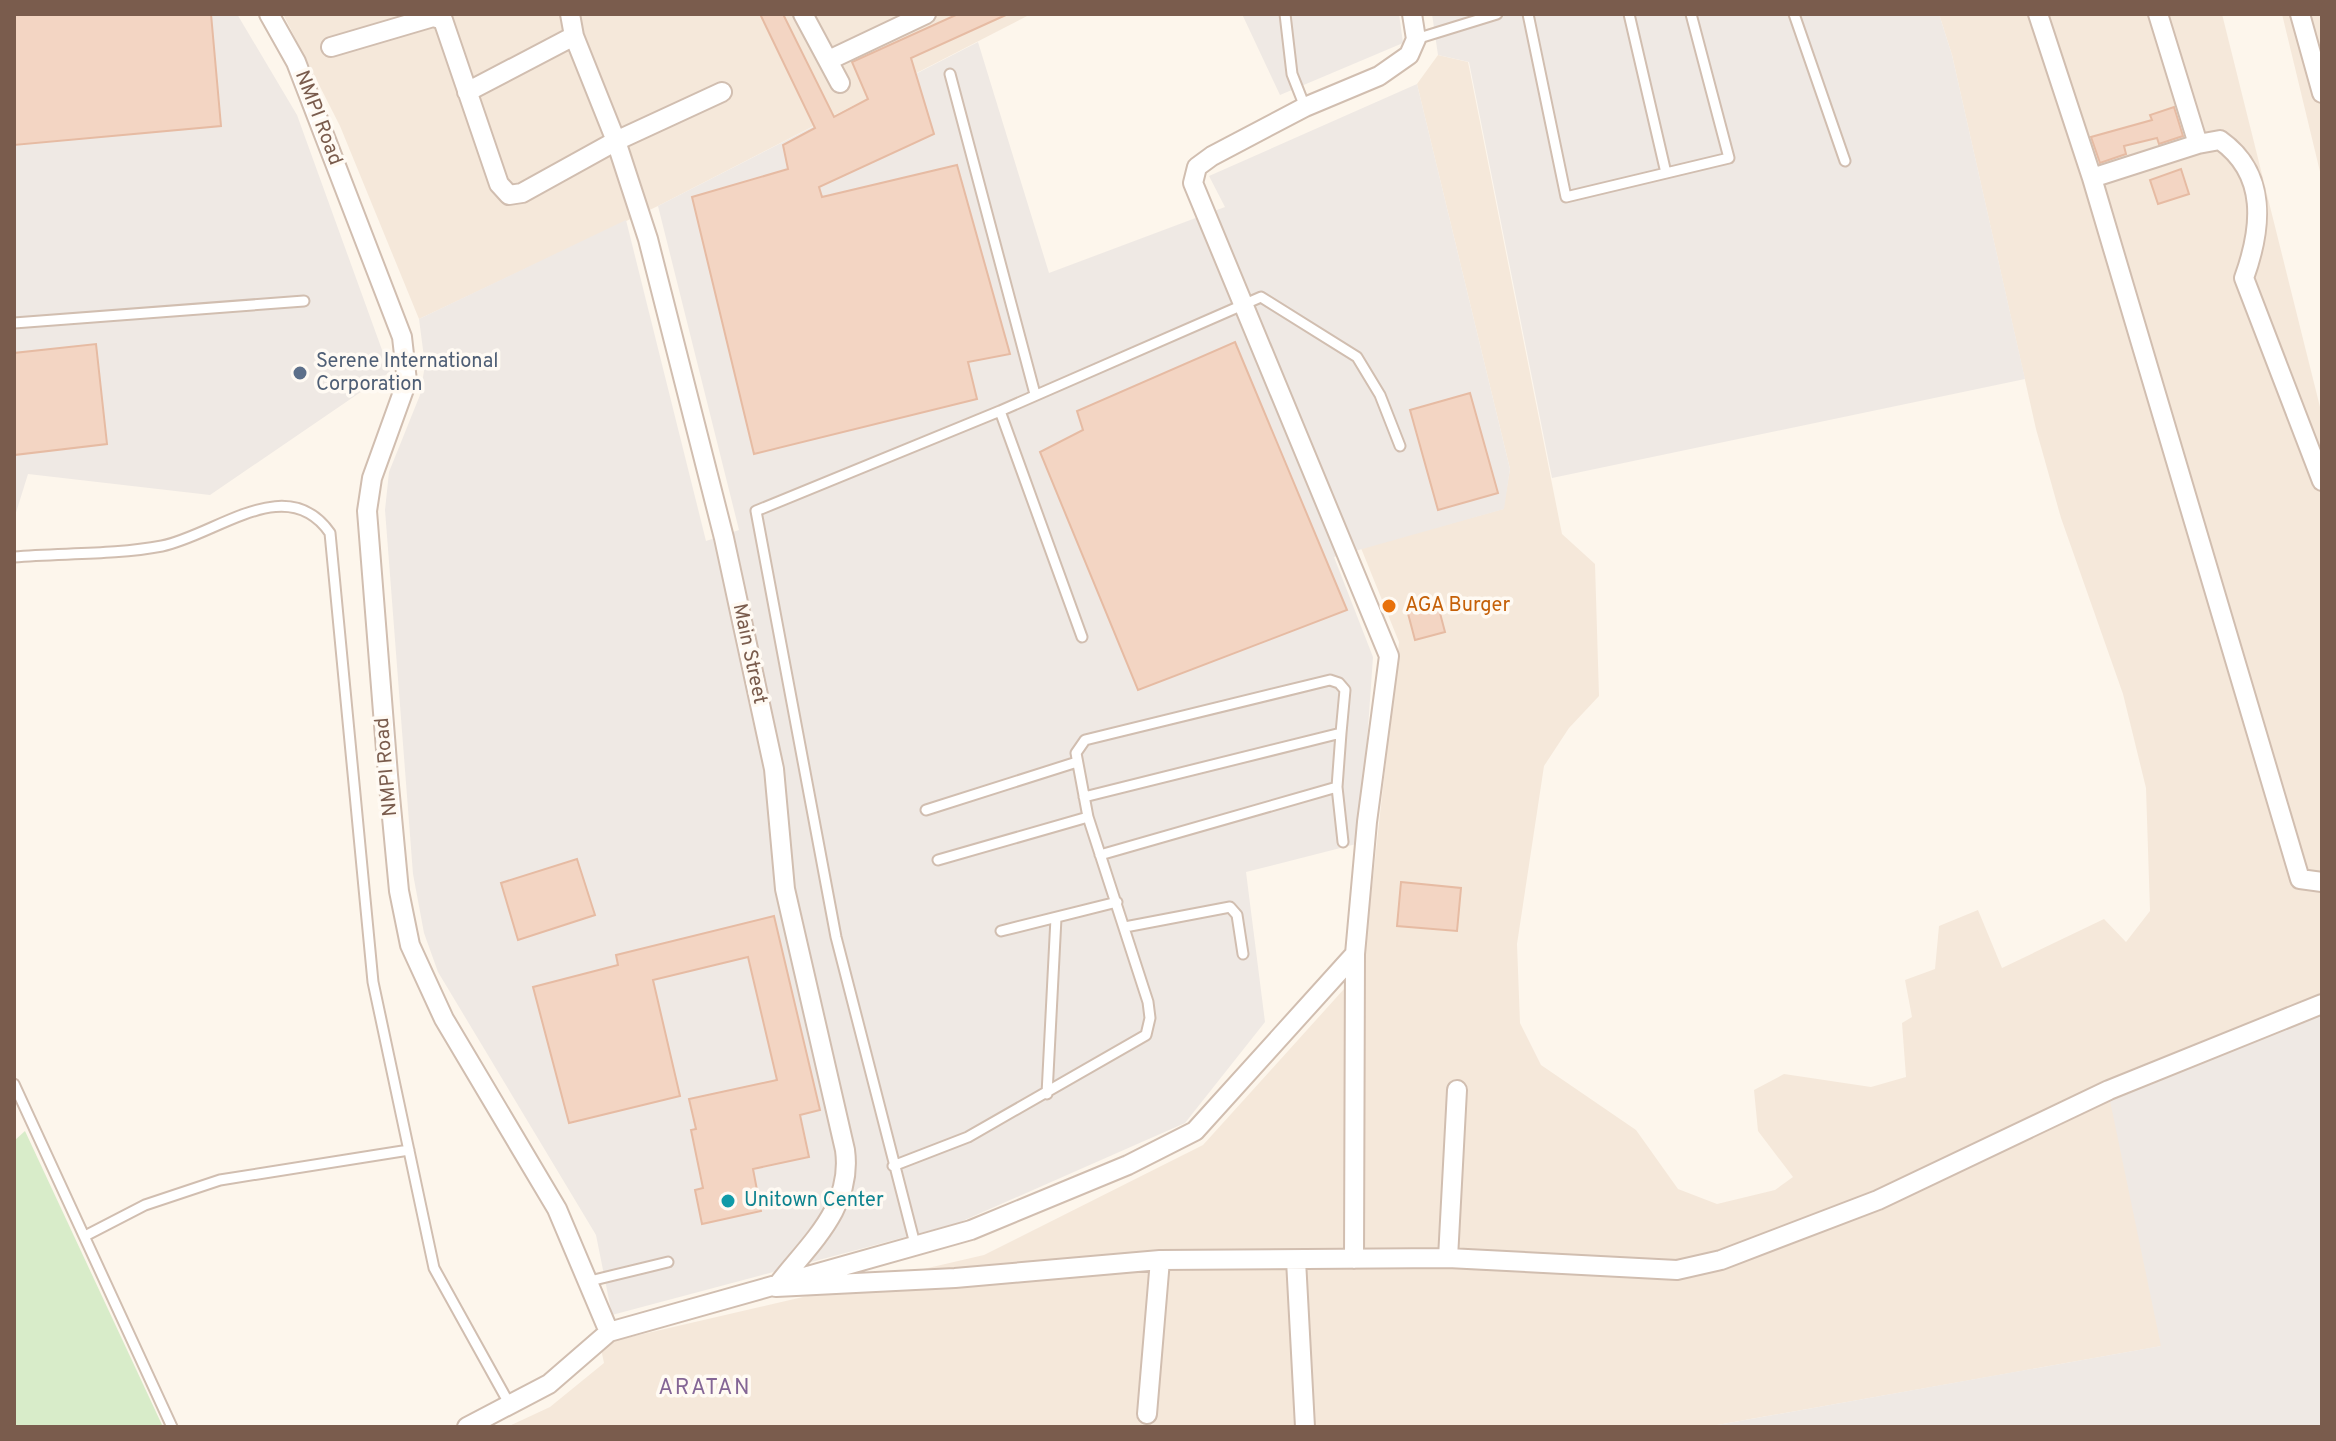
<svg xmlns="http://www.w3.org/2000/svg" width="2336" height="1441" viewBox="0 0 2336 1441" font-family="Overpass,sans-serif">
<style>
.residential{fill:#f5e8da}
.industrial{fill:#efe9e4}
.green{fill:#d8ecc9}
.building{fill:#f3d5c3;stroke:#e6bba3;stroke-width:2}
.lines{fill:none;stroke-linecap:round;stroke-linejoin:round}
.lane-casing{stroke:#d1beb0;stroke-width:13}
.street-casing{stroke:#d1beb0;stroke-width:22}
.lane{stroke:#fff;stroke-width:9}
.street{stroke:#fff;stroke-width:18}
.service-dot{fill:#5c6f8a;stroke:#fffaf3;stroke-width:3}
.food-dot{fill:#e8710a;stroke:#fffaf3;stroke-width:3}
.culture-dot{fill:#0f9aa8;stroke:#fffaf3;stroke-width:3}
.labels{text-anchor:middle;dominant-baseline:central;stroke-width:7;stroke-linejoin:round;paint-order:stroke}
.street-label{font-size:20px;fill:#7a5c4d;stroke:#fffaf3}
.service-label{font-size:20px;fill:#4e5e75;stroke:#fffaf3;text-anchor:start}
.food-label{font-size:20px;fill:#c56008;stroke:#fffaf3;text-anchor:start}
.culture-label{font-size:20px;fill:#0d838f;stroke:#fffaf3;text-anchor:start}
.neighbourhood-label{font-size:22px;letter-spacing:2px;fill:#846695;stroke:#fffaf3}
</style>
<rect width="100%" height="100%" fill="#fdf6ec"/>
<path class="residential" d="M283 14H1031L658 206 419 319 340 126Z
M1939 14H2222L2322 415V1008L2110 1096 2162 1346 1706 1427H507L550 1407 604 1363 600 1344 984 1255 1203 1145 1363 968 1399 642 1361 548 1503 509 1510 469 1417 84 1438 55 1468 62 1562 534 1595 564 1599 696 1569 728 1544 766 1517 944 1520 1023 1541 1065 1636 1130 1678 1189 1717 1204 1775 1190 1793 1177 1758 1131 1754 1090 1784 1074 1871 1087 1906 1077 1902 1023 1912 1017 1905 980 1935 969 1939 926 1978 910 2002 968 2104 919 2126 942 2150 911 2146 788 2123 694 2061 518 2036 429 1952 55Z
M2282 14H2322V180Z"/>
<path class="industrial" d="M14 14H237L297 115 390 372 210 495 28 474 14 519Z
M1242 14H1399L1403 43 1280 95Z
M1432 14H1939L1952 55 2025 379 1552 478 1469 62 1438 55Z
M978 42 1049 273 1225 207 1209 176 1417 84 1510 469 1504 509 1334 557 1373 657 1360 843 1246 872 1265 1022 1185 1123 958 1223 612 1315 596 1235 438 972 424 933 413 874 385 510 389 472 420 395 425 365 419 319 626 220 706 541 739 530 658 206Z
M2322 1008V1427H1706L2161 1346 2109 1096Z"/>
<path class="green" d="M25 1131 163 1427H14V1141Z"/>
<path class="building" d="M14 14H211L221 126 14 145Z
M760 14H783L834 117 868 99 852 62 958 14H1008L911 58 934 134 819 187 822 197 957 165 1010 354 968 362 977 399 754 454 692 197 788 169 783 145 815 128Z
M2174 107 2183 136 2159 144 2157 138 2124 146 2126 154 2100 163 2091 137 2152 120 2150 115Z
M2181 169 2189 194 2158 204 2150 180Z
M1235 342 1347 610 1138 690 1040 452 1083 430 1077 411Z
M96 344 107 444 14 455V353Z
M1470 393 1498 493 1438 510 1410 410Z
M1436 598 1445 632 1415 640 1406 606Z
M577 859 595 915 518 940 501 883Z
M1401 882 1461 888 1457 931 1397 926Z
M774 916 820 1110 800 1115 809 1157 753 1169 761 1211 702 1224 695 1190 703 1188 691 1130 696 1129 689 1099 777 1080 748 957 653 980 680 1096 569 1123 533 987 618 965 616 955Z"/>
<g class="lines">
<g class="lane-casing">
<path id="lane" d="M1285 14 1292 74 1305 107
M1528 14 1566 197 1729 158 1691 14
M1629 14 1666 173
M1794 14 1845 161
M1416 39 1497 14
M950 74 1035 394
M14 323 304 301
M1000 411 1082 637
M14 557C62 553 115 555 162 546 216 535 287 471 330 533L373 982 434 1268 510 1405
M1337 787 1341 733
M926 810 1077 762
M1100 855 1337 787 1343 842
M938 860 1088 817
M1125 927 1230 907 1237 915 1243 954
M1001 931 1117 902
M14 1084 172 1427
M1047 1094 1056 918
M893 1166 968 1137 1146 1035 1150 1018 1148 1002 1088 817 1076 753 1085 740 1330 680 1339 683 1345 690 1341 733 1084 797
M85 1236 145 1205 220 1180 409 1150
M915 1244 836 937 756 511 1000 411 1261 297 1357 357 1380 395 1400 446
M590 1281 668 1262"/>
</g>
<g class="street-casing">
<path id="street" d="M269 14 296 62 402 337 407 381 372 478 367 511 388 775 399 891 410 945 444 1019 557 1209 609 1332
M570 14 574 36 616 141 648 239 724 538 774 769 785 889 845 1150C853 1208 809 1244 776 1287
M803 14 840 83
M2038 14 2092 178 2300 879 2322 882
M2300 14 2322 93
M331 47 433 17 443 20 499 184 509 195 522 193 616 141 722 92
M829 60 926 14
M467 92 574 36
M2198 144 2220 140C2268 174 2262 228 2244 278L2322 481
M2092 178 2198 144 2158 14
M1448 1258 1457 1090
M1354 1259 1355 954 1367 822 1389 656 1193 183 1197 167 1212 156 1305 107 1379 76 1409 55 1416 39 1412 14
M1296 1260 1305 1427
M776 1287 955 1278 1160 1260 1448 1258 1677 1270 1721 1260 1878 1200 2109 1090 2322 1004
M1147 1414 1160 1260
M467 1427 549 1384 609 1332 971 1230 1128 1165 1195 1131 1355 954"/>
</g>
<use href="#lane" class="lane"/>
<use href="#street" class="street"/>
</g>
<circle class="service-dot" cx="300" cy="373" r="8"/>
<circle class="food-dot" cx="1389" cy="606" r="8"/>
<circle class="culture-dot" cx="728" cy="1201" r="8"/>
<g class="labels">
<g class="street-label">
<text transform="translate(318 118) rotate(69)">NMPI Road</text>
<text transform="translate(749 654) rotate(78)">Main Street</text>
<text transform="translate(387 767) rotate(-95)">NMPI Road</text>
</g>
<g class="service-label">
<text x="316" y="362">Serene International<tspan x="316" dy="23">Corporation</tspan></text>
</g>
<g class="food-label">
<text x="1405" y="606">AGA Burger</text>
</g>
<g class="culture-label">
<text x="744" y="1201">Unitown Center</text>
</g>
<g class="neighbourhood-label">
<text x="705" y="1388">ARATAN</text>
</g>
</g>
<rect width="2336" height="1441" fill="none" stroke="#7a5c4d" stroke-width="32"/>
</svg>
